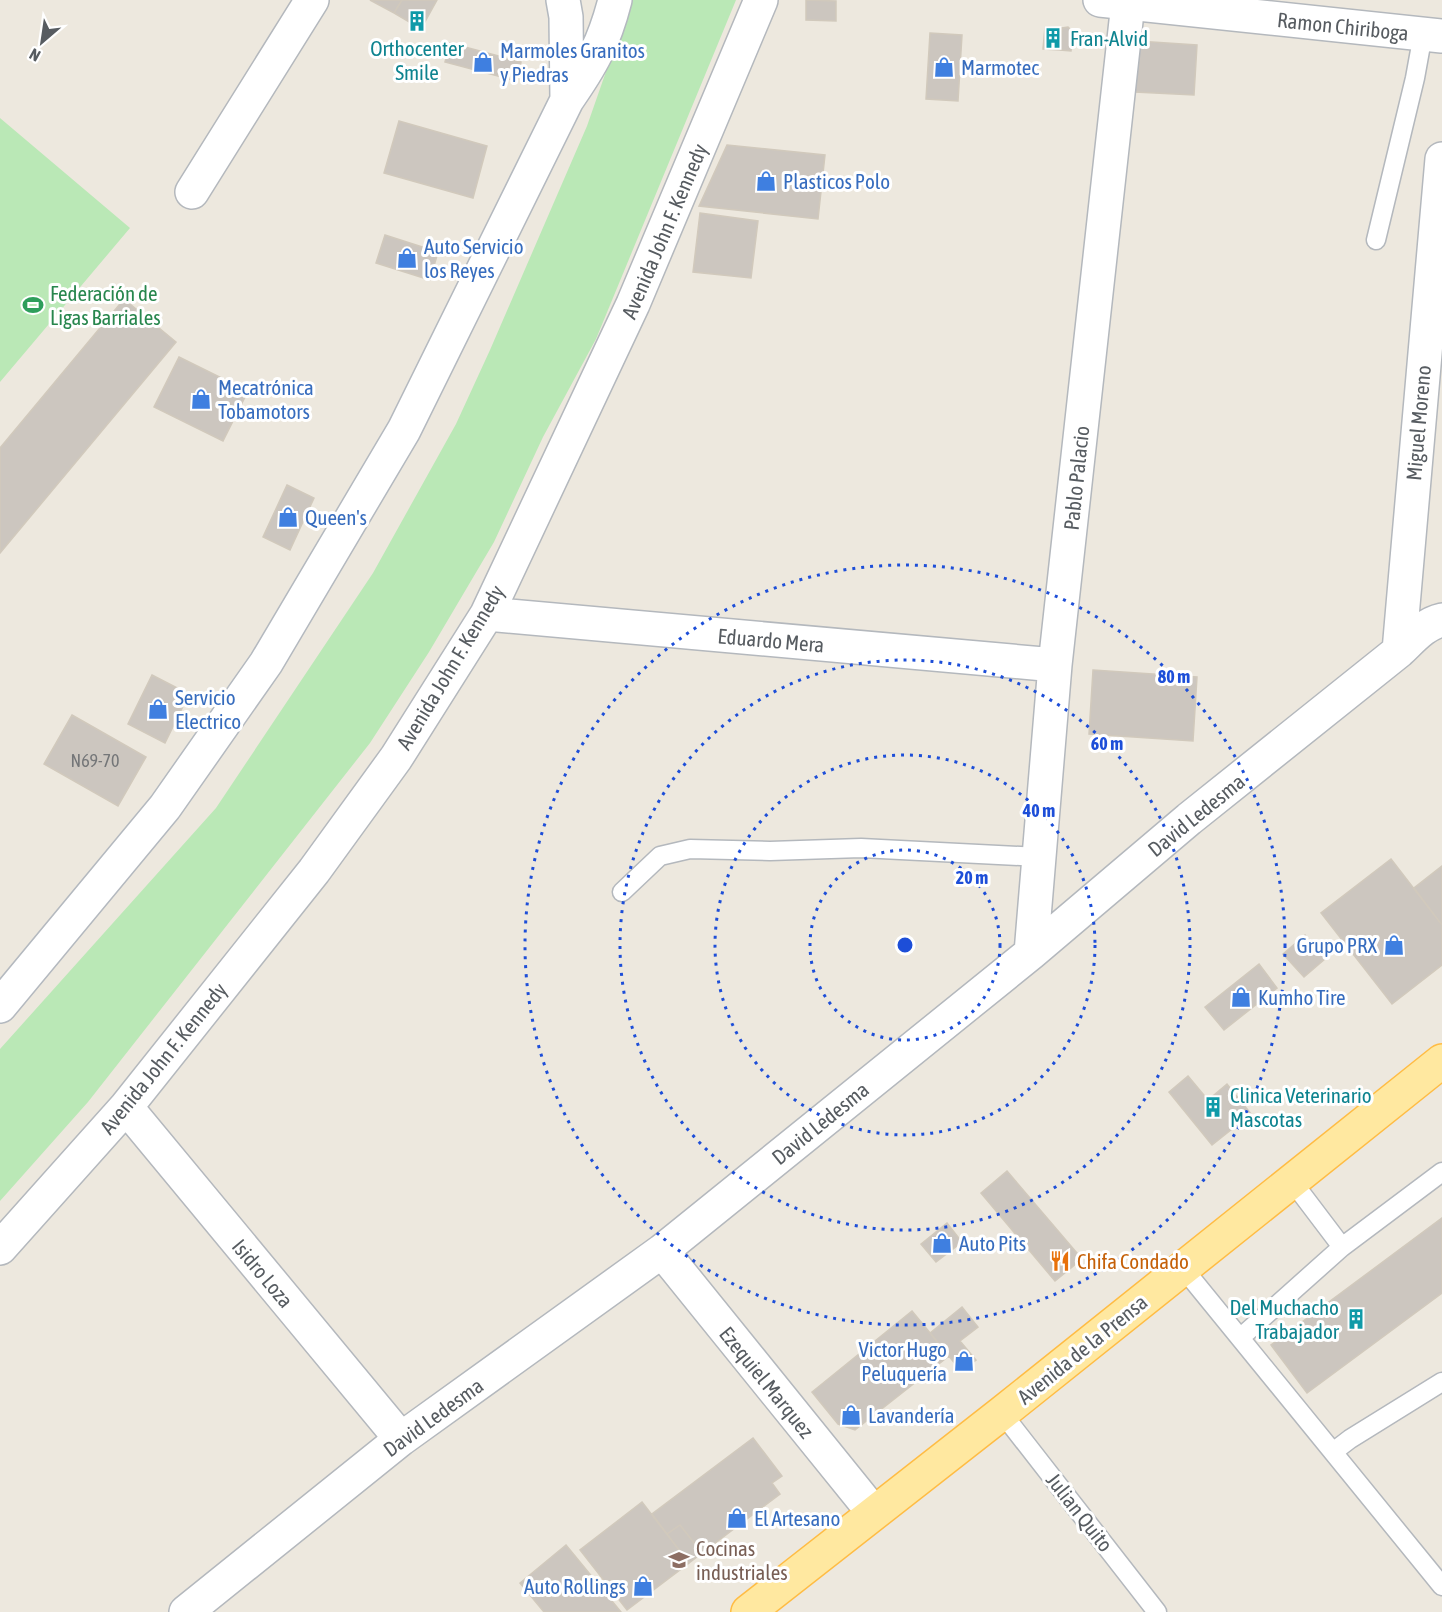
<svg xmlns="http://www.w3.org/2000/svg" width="1442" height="1612" viewBox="0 0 1442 1612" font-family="'Asap Condensed',sans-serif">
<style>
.green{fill:#bae8b6}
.building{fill:#ccc6bf;stroke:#d1c9bc;stroke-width:1.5}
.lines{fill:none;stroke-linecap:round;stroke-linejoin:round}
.service-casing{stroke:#b4b8bd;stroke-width:21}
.minor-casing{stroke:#b4b8bd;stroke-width:36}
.tertiary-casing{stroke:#b4b8bd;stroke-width:36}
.secondary-casing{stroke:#b4b9bf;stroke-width:36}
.primary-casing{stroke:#ffbc44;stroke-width:36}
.service{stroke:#fff;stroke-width:18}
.minor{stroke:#fff;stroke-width:33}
.tertiary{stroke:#fff;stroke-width:33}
.secondary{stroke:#fff;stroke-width:33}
.primary{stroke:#ffe8a0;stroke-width:33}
.ring{fill:none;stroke:#1d4ed8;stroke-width:3;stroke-dasharray:3 6}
.labels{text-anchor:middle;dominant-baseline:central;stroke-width:6;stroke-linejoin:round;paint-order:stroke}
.number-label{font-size:18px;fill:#747678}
.street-label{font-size:21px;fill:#575c61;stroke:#fff}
.culture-label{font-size:21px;fill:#0d838f;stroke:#fff;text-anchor:start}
.shop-label{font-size:21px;fill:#366cbe;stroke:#fff;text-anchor:start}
.leisure-label{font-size:21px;fill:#27864d;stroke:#fff;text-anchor:start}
.food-label{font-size:21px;fill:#c56008;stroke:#fff;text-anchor:start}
.education-label{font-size:21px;fill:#785e54;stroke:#fff;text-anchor:start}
.centre{fill:#1d4ed8;stroke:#fff;stroke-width:3}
.ring-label{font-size:18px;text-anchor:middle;font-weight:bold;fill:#1d4ed8;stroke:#fff;stroke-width:6;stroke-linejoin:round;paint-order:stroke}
</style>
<rect width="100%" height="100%" fill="#ede8de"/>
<path class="green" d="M631 0H736L596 339 543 437 494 542 429 652 370 743 88 1102 0 1201V1049L216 808 373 573 456 424 490 350 587 126Z
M0 118 130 228 0 382Z"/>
<path class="building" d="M370 0H402L394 13Z
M402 0H437L421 29 394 13Z
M806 0 836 1V21L806 20Z
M1045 27 1062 28 1060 50 1043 49Z
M1068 27 1073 32 1071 51 1060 50 1062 28Z
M930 33 962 35 958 101 926 99Z
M1137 41 1197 45 1194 95 1135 92Z
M450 43 521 62 517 81 445 62Z
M399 121 487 146 473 198 384 173Z
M727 145 825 155 818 219 699 206Z
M700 213 758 221 751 278 693 272Z
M385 235 438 252 430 280 376 263Z
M124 299 176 342 0 553V448Z
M179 357 248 391 223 441 154 407Z
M287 485 314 498 290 550 263 537Z
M1093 670 1197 677 1193 741 1089 734Z
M152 675 189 694 165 743 128 724Z
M72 715 146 757 118 806 44 764Z
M1391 859 1442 925V965L1392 1004 1321 913Z
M1442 866V925L1414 888Z
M1305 935 1325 959 1304 977 1283 954Z
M1259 964 1277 988 1224 1030 1205 1007Z
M1188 1076 1208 1100 1227 1084 1251 1114 1212 1145 1169 1092Z
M1007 1171 1082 1259 1055 1281 981 1193Z
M1442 1218V1293L1307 1393 1271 1345Z
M947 1223 962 1242 936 1262 921 1244Z
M962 1307 978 1327 960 1341 976 1360 961 1371 930 1333Z
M912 1311 949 1356 855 1430 838 1424 812 1392Z
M753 1438 782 1476 772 1483 780 1494 702 1553 680 1525 667 1534 652 1514Z
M642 1502 689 1563 627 1610 580 1550Z
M680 1525 702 1553 689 1563 667 1534Z
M566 1545 621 1612H544L520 1583Z"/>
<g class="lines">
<g class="service-casing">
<path id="service" d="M1376 240 1415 78 1423 34
M622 892 660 856 690 849 770 851 861 848 1039 857
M1342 1247 1442 1172
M1183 1268 1442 1586
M1240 1338 1342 1247 1292 1181
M1002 1413 1157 1612
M1333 1452 1350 1439 1442 1382"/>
</g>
<g class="minor-casing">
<path id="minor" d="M192 192 312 0
M487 614 1055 665
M1399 651 1442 159
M1031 953 1055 665 1128 3
M126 1107 401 1439
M0 1248 126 1107 314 871 396 758 487 614 633 304 761 0
M662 1251 873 1512
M186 1612 401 1439 662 1251 1031 953 1189 819 1399 651C1412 639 1424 624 1442 620"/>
</g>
<g class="tertiary-casing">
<path id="tertiary" d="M1100 0 1442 36"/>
</g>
<g class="secondary-casing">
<path id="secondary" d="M563 0 566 17 567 100
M0 1006 165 807 266 663 404 430 567 100C592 64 604 43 615 0"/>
</g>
<g class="primary-casing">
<path id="primary" d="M748 1612 1002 1413 1442 1061"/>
</g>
<use href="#service" class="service"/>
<use href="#minor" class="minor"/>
<use href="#tertiary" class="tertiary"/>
<use href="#secondary" class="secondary"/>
<use href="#primary" class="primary"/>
</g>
<g class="ring">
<circle cx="905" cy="945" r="95"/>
<circle cx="905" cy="945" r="190"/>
<circle cx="905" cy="945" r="285"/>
<circle cx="905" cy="945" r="380"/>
</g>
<defs>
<g id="building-bare" transform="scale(1.62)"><path d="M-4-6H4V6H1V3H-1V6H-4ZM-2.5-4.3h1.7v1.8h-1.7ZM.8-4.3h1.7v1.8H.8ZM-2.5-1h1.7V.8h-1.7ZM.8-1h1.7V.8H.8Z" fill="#0f9aa8" stroke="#fff" stroke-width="2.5" paint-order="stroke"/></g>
<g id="shop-bare" transform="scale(1.62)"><path d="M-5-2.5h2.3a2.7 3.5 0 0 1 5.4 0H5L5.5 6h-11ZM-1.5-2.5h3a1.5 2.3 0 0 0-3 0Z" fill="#3f7fe0" stroke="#fff" stroke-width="2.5" paint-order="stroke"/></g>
<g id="stadium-bare" transform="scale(1.62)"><path d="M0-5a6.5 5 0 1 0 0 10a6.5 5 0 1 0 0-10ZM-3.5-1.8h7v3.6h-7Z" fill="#2e9e5b" stroke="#fff" stroke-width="2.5" paint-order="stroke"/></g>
<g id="restaurant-bare" transform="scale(1.62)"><path d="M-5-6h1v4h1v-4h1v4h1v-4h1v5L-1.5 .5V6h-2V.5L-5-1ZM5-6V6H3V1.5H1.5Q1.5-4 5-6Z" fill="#e8710a" stroke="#fff" stroke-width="2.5" paint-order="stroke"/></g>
<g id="school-bare" transform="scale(1.62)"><path d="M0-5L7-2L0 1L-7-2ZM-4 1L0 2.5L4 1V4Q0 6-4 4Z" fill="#8d6e63" stroke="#fff" stroke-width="2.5" paint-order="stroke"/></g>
</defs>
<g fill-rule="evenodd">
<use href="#building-bare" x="417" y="21"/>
<use href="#building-bare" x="1053" y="38"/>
<use href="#shop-bare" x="483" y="62"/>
<use href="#shop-bare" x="944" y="67"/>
<use href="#shop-bare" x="766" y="181"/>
<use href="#shop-bare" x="407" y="258"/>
<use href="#stadium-bare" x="33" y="305"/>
<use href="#shop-bare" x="201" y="399"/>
<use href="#shop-bare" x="288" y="517"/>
<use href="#shop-bare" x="158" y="709"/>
<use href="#shop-bare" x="1394" y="945"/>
<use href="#shop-bare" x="1241" y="997"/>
<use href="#building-bare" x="1213" y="1107"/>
<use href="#shop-bare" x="942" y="1243"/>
<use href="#restaurant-bare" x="1060" y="1261"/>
<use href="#building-bare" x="1356" y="1319"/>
<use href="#shop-bare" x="964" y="1361"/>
<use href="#shop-bare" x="851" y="1415"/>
<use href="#shop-bare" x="737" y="1518"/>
<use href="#school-bare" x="679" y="1560"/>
<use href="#shop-bare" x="643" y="1586"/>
</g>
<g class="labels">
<g class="number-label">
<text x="95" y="760">N69-70</text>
</g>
<g class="street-label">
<text transform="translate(1343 26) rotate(6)">Ramon Chiriboga</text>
<text transform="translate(664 231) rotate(-67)">Avenida John F. Kennedy</text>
<text transform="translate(1418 423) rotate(-85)">Miguel Moreno</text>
<text transform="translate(1076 478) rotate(-84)">Pablo Palacio</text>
<text transform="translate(771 640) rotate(5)">Eduardo Mera</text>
<text transform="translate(450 667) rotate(-59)">Avenida John F. Kennedy</text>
<text transform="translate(1196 815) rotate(-39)">David Ledesma</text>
<text transform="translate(163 1058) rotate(-51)">Avenida John F. Kennedy</text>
<text transform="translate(820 1123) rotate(-39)">David Ledesma</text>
<text transform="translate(263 1273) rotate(50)">Isidro Loza</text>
<text transform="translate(1082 1349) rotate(-39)">Avenida de la Prensa</text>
<text transform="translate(767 1382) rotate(51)">Ezequiel Marquez</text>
<text transform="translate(433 1417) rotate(-36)">David Ledesma</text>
<text transform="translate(1080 1512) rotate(52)">Julian Quito</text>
</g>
<g class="culture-label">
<text x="1070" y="38">Fran-Alvid</text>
<text x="417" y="48" text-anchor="middle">Orthocenter<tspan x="417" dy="24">Smile</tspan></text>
<text x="1230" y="1095">Clinica Veterinario<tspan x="1230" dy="24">Mascotas</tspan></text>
<text x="1339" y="1307" text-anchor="end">Del Muchacho<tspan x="1339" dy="24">Trabajador</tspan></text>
</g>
<g class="shop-label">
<text x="500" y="50">Marmoles Granitos<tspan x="500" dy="24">y Piedras</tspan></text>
<text x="961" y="67">Marmotec</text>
<text x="783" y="181">Plasticos Polo</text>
<text x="424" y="246">Auto Servicio<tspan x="424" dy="24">los Reyes</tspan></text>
<text x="218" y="387">Mecatrónica<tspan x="218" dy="24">Tobamotors</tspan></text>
<text x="305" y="517">Queen's</text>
<text x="175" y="697">Servicio<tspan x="175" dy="24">Electrico</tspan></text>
<text x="1377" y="945" text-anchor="end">Grupo PRX</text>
<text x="1258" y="997">Kumho Tire</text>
<text x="959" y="1243">Auto Pits</text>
<text x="947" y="1349" text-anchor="end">Victor Hugo<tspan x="947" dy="24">Peluquería</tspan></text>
<text x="868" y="1415">Lavandería</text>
<text x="754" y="1518">El Artesano</text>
<text x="626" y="1586" text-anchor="end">Auto Rollings</text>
</g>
<g class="leisure-label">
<text x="50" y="293">Federación de<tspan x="50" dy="24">Ligas Barriales</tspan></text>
</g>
<g class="food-label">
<text x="1077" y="1261">Chifa Condado</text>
</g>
<g class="education-label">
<text x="696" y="1548">Cocinas<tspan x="696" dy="24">industriales</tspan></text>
</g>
</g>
<circle cx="905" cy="945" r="9" class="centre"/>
<g class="ring-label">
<text x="1174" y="683">80 m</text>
<text x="1107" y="750">60 m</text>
<text x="1039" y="817">40 m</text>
<text x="972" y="884">20 m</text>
</g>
<g transform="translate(42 42) rotate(209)" stroke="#ffffff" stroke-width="4.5" paint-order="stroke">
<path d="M0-4.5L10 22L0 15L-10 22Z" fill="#575c61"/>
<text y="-9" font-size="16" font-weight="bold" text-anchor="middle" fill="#575c61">N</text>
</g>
</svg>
